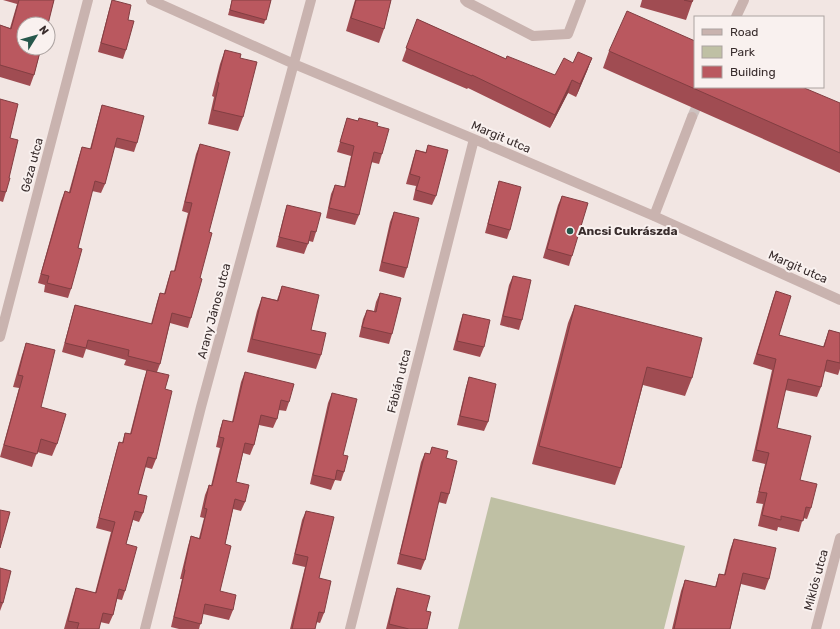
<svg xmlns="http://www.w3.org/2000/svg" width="840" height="629" viewBox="0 0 840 629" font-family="Rubik,sans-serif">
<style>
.green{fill:#bfc0a4}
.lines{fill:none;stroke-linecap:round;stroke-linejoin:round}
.minor-tunnel{stroke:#cdc1bf;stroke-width:10;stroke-dasharray:10 5;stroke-linecap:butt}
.minor{stroke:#c9b3af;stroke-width:10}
.wall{fill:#a04c52}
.shaded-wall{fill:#823e42}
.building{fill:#ba585f;stroke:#823e42}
.poi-dot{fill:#26574b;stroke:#f9f1ef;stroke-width:1.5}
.labels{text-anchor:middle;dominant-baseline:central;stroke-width:4;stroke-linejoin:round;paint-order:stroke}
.street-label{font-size:12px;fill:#392d2d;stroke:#f9f1ef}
.poi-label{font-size:12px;font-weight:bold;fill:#392d2d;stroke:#f9f1ef;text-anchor:start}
</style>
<rect width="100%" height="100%" fill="#f2e6e3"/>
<path class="green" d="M491 497 685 546 664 629H458Z"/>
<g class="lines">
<path class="minor-tunnel" d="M692 117 705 87"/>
<path class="minor" d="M151 0 294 64 474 139 654 216 840 300
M465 0 467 2 533 36 568 34 581 0
M736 17 744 0
M654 216 692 117
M0 337 88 0
M145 629 201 407 311 0
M350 629 474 139
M816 629 840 538"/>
</g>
<path class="wall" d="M3 0H54L34 75 30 86 0 77V25L10 28 17 4Z
M112 0 128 20 126 50 123 59 98 52 109 10Z
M232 0H271L264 24 228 15Z
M355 0H391L384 29 379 43 346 31Z
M642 0H693L686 20 640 7Z
M417 19 506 59 555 75 573 63 592 58 587 71 576 97 568 93 550 128 468 88 467 89 402 61Z
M225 50 240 58 243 117 238 131 208 124 214 97 212 96 220 64Z
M609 51 840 103V173L603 68Z
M0 99 10 138 9 178 6 192 3 202 0 201Z
M102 105 137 143 134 152 114 147 105 184 101 193 92 191 78 248 71 289 68 298 44 292 45 285 38 283 61 201 65 191 69 192 79 156 82 147 90 149 99 115Z
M347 118 377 126 382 154 379 164 371 162 359 215 355 225 326 218 331 194 335 185 344 187 351 156 337 152 344 128Z
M200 144 209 232 200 278 191 318 188 328 170 323 160 364 157 372 165 389 156 459 152 469 145 467 138 494 143 513 139 522 133 520 126 544 125 591 122 600 117 599 113 615 109 624 100 622 99 629H64L73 597 76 588 95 593 111 532 96 528 116 452 119 442 122 443 125 433 130 434 144 379 147 371 124 365 126 360 86 349 83 358 62 352 72 315 75 305 151 324 157 302 160 293 164 294 168 280 171 271H174L188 213 182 211 196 154Z
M428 145 436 196 432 205 413 200 416 186 406 184 413 159 416 150 426 152Z
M499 181 510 230 507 239 485 233 496 191Z
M562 196 572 256 569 266 543 258 558 205Z
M287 205 316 232 313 242 309 241 304 254 276 247 284 215Z
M394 212 407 268 404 278 379 271 390 222Z
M513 276 522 320 519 330 500 325 509 285Z
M282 286 311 330 321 355 316 369 247 352 257 311 262 297 277 300Z
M776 291 779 335 823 347 829 330 840 333V369L838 375 824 371 821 387 817 397 785 390 777 428 800 480 811 508 807 519 803 518 799 532 778 527 777 531 758 526 763 504 756 503 765 464 752 461 772 370 753 364 772 302Z
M380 293 392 334 389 344 359 337 363 319 367 310 374 311 376 302Z
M575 305 692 378 685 396 643 385 621 468 615 485 532 464 568 323Z
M463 314 484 347 480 357 453 350 460 323Z
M26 343 41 407 57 444 52 456 37 452 32 467 0 457 19 388 13 387 22 355Z
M245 372 289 402 286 411 279 410 277 419 273 428 259 425 254 445 250 455 243 453 236 482 245 502 241 511 233 509 225 544 220 591 233 610 229 620 203 614 199 629H179L171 627 182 579H180L188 546 191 536 199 538 204 518 200 517 205 495 209 485 211 486 220 448 216 447 220 429 223 420 232 422 241 382Z
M469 377 488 422 484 431 457 425 466 387Z
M332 393 343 455 344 472 341 481 335 480 331 490 310 484 328 403Z
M432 447 446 458 449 494 446 504 438 502 425 560 421 570 397 564 421 462 425 453 430 454Z
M306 511 319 578 324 613 320 623 316 622 315 629H290L305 567 292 564 302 520Z
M734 539 769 579 765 590 741 584 730 629H672L681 591 685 580 715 587 719 574 724 575 730 550Z
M0 568 3 603 0 611Z
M397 588 426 611 427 629H386L394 597Z"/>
<path class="shaded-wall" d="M592 58 587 71 576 97 580 84Z
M572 80 568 93 550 128 555 115Z"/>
<path class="building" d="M19 0H54L48 24H24V48H41L34 75 0 65V25L11 29Z
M112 0 131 5 128 20 134 21 126 50 101 43Z
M232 0H271L266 20 230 10Z
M356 0H391L384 29 351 18Z
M684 0H693L692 2Z
M627 11 695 41V87H802L840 103V153L609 51Z
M417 19 506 59 507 56 555 75 564 58 573 63 578 52 592 58 580 84 572 80 555 115 472 75V76L406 48Z
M225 50 241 54 240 58 257 62 243 117 213 110 219 83 217 82Z
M0 99 18 104 10 138 18 140 9 178H10L6 192 0 191Z
M102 105 144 116 137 143 117 138 105 184 95 181 78 248 82 249 71 289 47 283 49 276 41 274 65 191 70 193 82 147 91 149Z
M347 118 358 121 359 118 378 123 377 126 389 129 382 154 374 152 359 215 329 208 335 185 345 187 354 146 340 142Z
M200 144 230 152 209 232 212 233 200 278 202 279 191 318 172 313 160 364 128 356 129 350 88 340 86 348 65 343 75 305 152 324 160 293 165 294 171 271H175L192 203 185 202Z
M428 145 448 150 436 196 416 190 420 177 410 174 416 150 426 153Z
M499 181 521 187 510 230 488 224Z
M562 196 588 203 572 256 547 249Z
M287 205 321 213 316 232 311 231 308 244 279 237Z
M394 212 419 218 407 268 382 262Z
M513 276 531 280 522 320 503 316Z
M282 286 319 295 311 330 326 333 321 355 252 339 262 297 278 301Z
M776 291 791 296 779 335 824 347 829 330 840 333V363L827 360 821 387 788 379 777 428 811 436 800 480 817 484 811 508 806 507 803 521 781 516V520L762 515 767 493 759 492 769 453 756 450 776 359 757 354Z
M380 293 401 298 392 334 362 327 367 310 376 312Z
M575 305 702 338 692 378 647 367 621 468 539 446Z
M463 314 490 320 484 347 457 341Z
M26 343 55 350 41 407 66 414 57 444 41 439 37 454 4 445 23 376 18 375Z
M147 370 169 375 165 389 172 391 156 459 148 457 138 494 147 496 143 513 135 511 126 544 137 547 125 591 119 589 113 615 103 613 99 629H77L79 623 68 621 76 588 96 593 115 522 99 518 119 442 123 443 125 433 131 434Z
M245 372 294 384 289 402 281 400 277 419 261 415 254 445 245 443 236 482 249 485 245 502 235 499 225 544 231 546 220 591 236 595 233 610 205 604 201 624 174 617 185 570 184 569 191 536 200 539 207 509 204 508 209 485 212 486 224 438 219 437 223 420 233 422Z
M469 377 496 384 488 422 460 416Z
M332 393 357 399 343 455 348 456 344 472 337 470 335 480 313 475Z
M432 447 448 451 446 458 457 461 449 494 441 492 425 560 400 554 425 453 430 454Z
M0 510 10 512 0 548Z
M306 511 334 517 319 578 331 581 324 613 319 612 315 629H292L308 557 295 554Z
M734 539 776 548 769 579 743 573 730 629H674L685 580 716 587 719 574 725 575Z
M0 568 11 571 3 603 0 602Z
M397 588 430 596 426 611 431 612 427 629H409L389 624Z"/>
<circle class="poi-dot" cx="570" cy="231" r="4"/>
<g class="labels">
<g class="street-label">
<text transform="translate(501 137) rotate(23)">Margit utca</text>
<text transform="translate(32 165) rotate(-75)">Géza utca</text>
<text transform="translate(798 267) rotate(24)">Margit utca</text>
<text transform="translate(214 311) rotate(-75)">Arany János utca</text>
<text transform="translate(399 381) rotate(-76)">Fábián utca</text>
<text transform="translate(816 580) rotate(-75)">Miklós utca</text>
</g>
<g class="poi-label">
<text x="578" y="231">Ancsi Cukrászda</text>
</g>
</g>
<rect x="694" y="16" width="130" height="72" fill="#f9f1ef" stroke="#aca3a1"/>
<rect x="702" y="29" width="20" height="6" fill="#c9b3af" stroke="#aca3a1"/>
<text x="730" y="36" font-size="12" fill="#392d2d">Road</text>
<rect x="702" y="46" width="20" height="12" fill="#bfc0a4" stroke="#aca3a1"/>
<text x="730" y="56" font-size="12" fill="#392d2d">Park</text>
<rect x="702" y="66" width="20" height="12" fill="#ba585f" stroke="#aca3a1"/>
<text x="730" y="76" font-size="12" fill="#392d2d">Building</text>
<g transform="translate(36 36) rotate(53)"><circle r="19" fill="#f9f1ef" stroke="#aca3a1"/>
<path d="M0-3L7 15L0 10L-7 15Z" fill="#26574b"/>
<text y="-6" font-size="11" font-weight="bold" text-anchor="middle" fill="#392d2d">N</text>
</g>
</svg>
